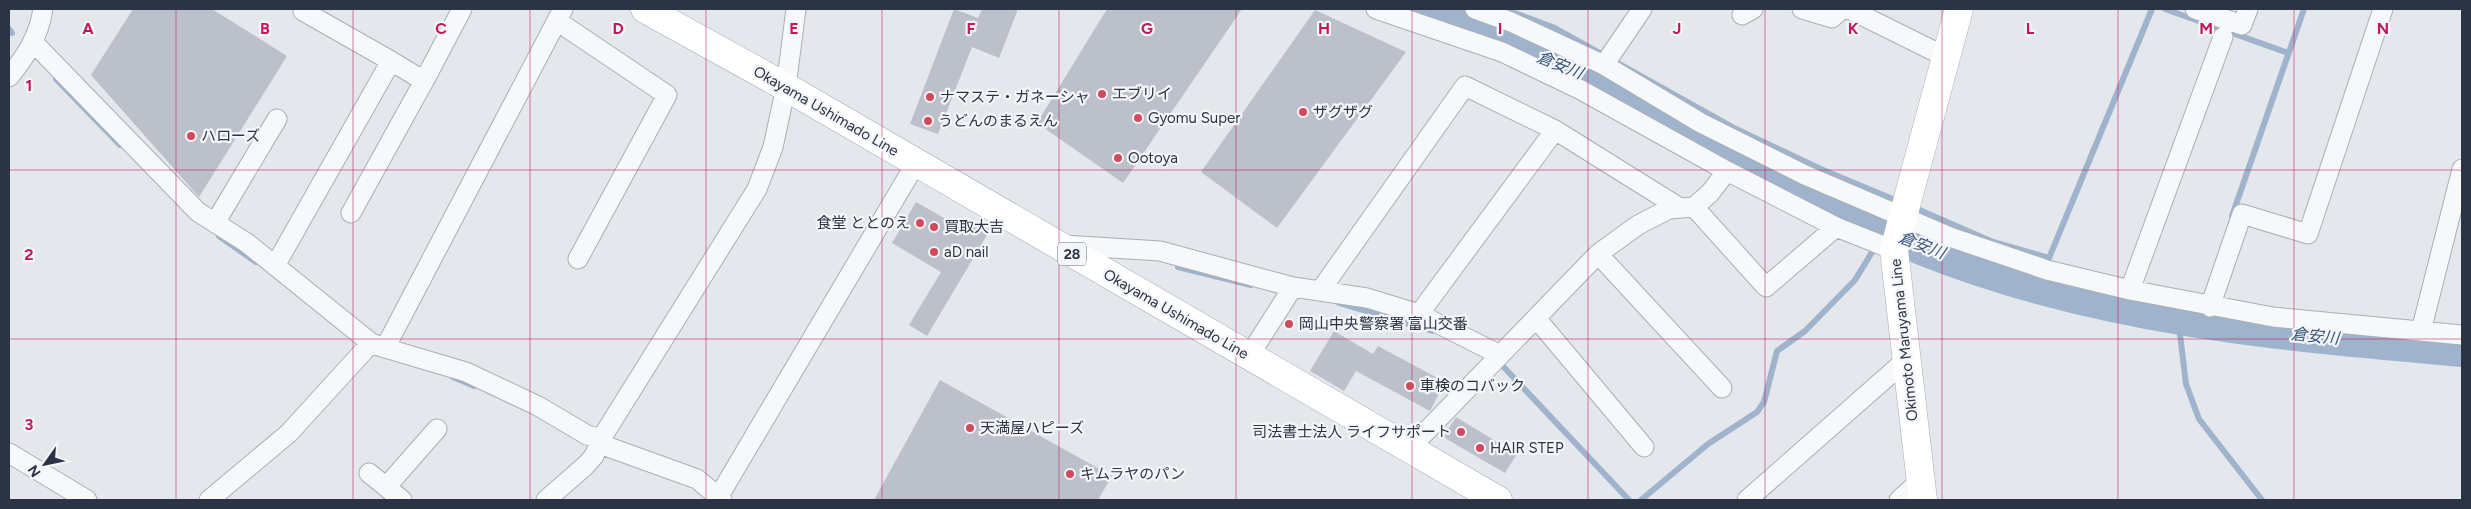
<svg xmlns="http://www.w3.org/2000/svg" width="2471" height="509" viewBox="0 0 2471 509" font-family="Figtree,'Noto Sans JP',sans-serif">
<style>
.lines{fill:none;stroke-linecap:round;stroke-linejoin:round}
.stream{stroke:#9fb4cc;stroke-width:6}
.river{stroke:#9fb4cc;stroke-width:36}
.building{fill:#bbc0ca}
.minor-casing{stroke:#a9aeb7;stroke-width:21}
.secondary-casing{stroke:#a9aeb7;stroke-width:29}
.primary-casing{stroke:#a3abb8;stroke-width:29}
.minor{stroke:#f7f8fa;stroke-width:19}
.secondary{stroke:#fff;stroke-width:28}
.primary{stroke:#fff;stroke-width:28}
.grid{fill:none;stroke:#c2185b;stroke-width:1;stroke-opacity:0.55}
.poi-dot{fill:#d1495b;stroke:#f4f6f9;stroke-width:2}
.labels{text-anchor:middle;dominant-baseline:central;stroke-width:4.5;stroke-linejoin:round;paint-order:stroke}
.shield{fill:#f4f6f9;stroke:#676e7b;stroke-width:1}
.shield-label{font-size:14px;font-weight:bold;fill:#2b3445}
.poi-label{font-size:15px;fill:#2b3445;stroke:#f4f6f9;text-anchor:start}
.street-label{font-size:15px;fill:#2b3445;stroke:#f4f6f9}
.water-label{font-size:16px;font-style:italic;fill:#34527a;stroke:#f4f6f9}
.grid-label{font-size:16px;text-anchor:middle;font-weight:bold;fill:#c2185b;stroke:#f4f6f9;stroke-width:4.5;stroke-linejoin:round;paint-order:stroke}
</style>
<rect width="100%" height="100%" fill="#e4e7ec"/>
<g class="lines">
<path class="stream" d="M1504 9 1555 28 1736 129 1823 170 1895 200
M2165 9 2288 53
M9 29 12 33
M56 79 120 145
M1915 208 1993 242 2049 258 2152 9
M2232 216 2304 9
M1879 235 1881 229
M219 236 256 262
M1178 267 1251 285
M1339 303 1432 331
M2178 318 2186 384 2199 419 2262 500
M2199 322V313
M1498 361 1629 500
M453 377 474 386
M1641 500 1708 444 1757 412 1764 402 1777 351 1805 331 1855 280 1874 249"/>
<path class="river" d="M1422 9C1478 29 1533 51 1587 76 1632 97 1674 125 1718 149 1748 165 1778 179 1808 193 1846 212 1884 232 1924 248 2097 317 2278 333 2462 349"/>
</g>
<path class="building" d="M133 9H212L287 56 199 197 91 75Z
M954 9 978 18 982 9H1018L999 58 972 47 938 134 910 124Z
M1107 9H1242L1123 183 1037 123Z
M1315 10 1406 52 1277 228 1201 172Z
M916 202 965 230 972 219 990 230 927 336 909 325 941 272 892 243Z
M1334 331 1373 354 1378 346 1445 382 1430 411 1356 371 1344 391 1310 371Z
M940 380 1112 476 1098 500H874Z
M1456 417 1517 454 1505 473 1443 437Z"/>
<g class="lines">
<g class="minor-casing">
<path id="minor" d="M563 9 385 348 466 372 538 406 587 435 601 439
M1376 9 1502 52 1581 90 1727 171 1836 227
M1475 9 1511 22 1604 65 1701 123 1805 175 1950 237 2047 270 2130 290 2273 317 2462 335
M1802 9 1832 18 1842 9
M1849 9 1946 57
M2195 9 2242 25 2248 9
M303 11 391 61
M1742 15 1753 9
M557 21 667 95 578 259
M33 42 198 212 247 243 371 343 385 348
M1604 65 1642 9
M9 77C26 56 39 36 43 9
M1694 207 1710 193 1727 171
M351 213 424 81
M215 223 277 119
M1064 245 1160 251 1293 287 1367 298 1419 314 1500 355
M1598 254 1722 388
M275 266 391 61 424 81 462 9
M2130 290 2223 37
M1320 291 1465 86 1555 130 1680 208
M2210 307 2242 214 2308 234 2383 9
M1419 314 1555 130
M1536 318 1644 447
M2421 331 2462 169
M1249 356 1293 287
M600 444 697 479 722 500
M1409 449 1598 254 1638 225 1669 209 1694 207 1766 287 1836 227 1894 250
M9 453 87 500
M369 473 402 500
M386 487 437 429
M719 496 916 163
M209 500 289 433 371 343
M546 500 585 466 594 456 601 439 757 189 773 147 786 87 796 9
M1747 500 1905 361
M1899 500 1921 480"/>
</g>
<g class="secondary-casing">
<path id="secondary" d="M1923 500 1894 250 1959 9"/>
</g>
<g class="primary-casing">
<path id="primary" d="M645 9 786 87 1498 500"/>
</g>
<use href="#minor" class="minor"/>
<use href="#secondary" class="secondary"/>
<use href="#primary" class="primary"/>
</g>
<path class="grid" d="M176 9V500M353 9V500M530 9V500M706 9V500M882 9V500M1059 9V500M1236 9V500M1412 9V500M1588 9V500M1765 9V500M1942 9V500M2118 9V500M2294 9V500M9 170H2462M9 339H2462"/>
<g class="poi-dot">
<circle cx="1102" cy="94" r="5"/>
<circle cx="930" cy="97" r="5"/>
<circle cx="1303" cy="112" r="5"/>
<circle cx="1138" cy="118" r="5"/>
<circle cx="928" cy="121" r="5"/>
<circle cx="191" cy="136" r="5"/>
<circle cx="1118" cy="158" r="5"/>
<circle cx="920" cy="223" r="5"/>
<circle cx="934" cy="227" r="5"/>
<circle cx="934" cy="252" r="5"/>
<circle cx="1289" cy="324" r="5"/>
<circle cx="1410" cy="386" r="5"/>
<circle cx="970" cy="428" r="5"/>
<circle cx="1461" cy="432" r="5"/>
<circle cx="1480" cy="448" r="5"/>
<circle cx="1070" cy="474" r="5"/>
</g>
<g class="labels">
<rect class="shield" x="1058" y="242.5" width="28" height="23" rx="4"/>
<g class="shield-label">
<text x="1072" y="254">28</text>
</g>
<g class="poi-label">
<text x="1112" y="94">エブリイ</text>
<text x="940" y="97">ナマステ・ガネーシャ</text>
<text x="1313" y="112">ザグザグ</text>
<text x="1148" y="118">Gyomu Super</text>
<text x="938" y="121">うどんのまるえん</text>
<text x="201" y="136">ハローズ</text>
<text x="1128" y="158">Ootoya</text>
<text x="910" y="223" text-anchor="end">食堂 ととのえ</text>
<text x="944" y="227">買取大吉</text>
<text x="944" y="252">aD nail</text>
<text x="1299" y="324">岡山中央警察署 富山交番</text>
<text x="1420" y="386">車検のコバック</text>
<text x="980" y="428">天満屋ハピーズ</text>
<text x="1451" y="432" text-anchor="end">司法書士法人 ライフサポート</text>
<text x="1490" y="448">HAIR STEP</text>
<text x="1080" y="474">キムラヤのパン</text>
</g>
<g class="street-label">
<text transform="translate(826 111) rotate(30)">Okayama Ushimado Line</text>
<text transform="translate(1176 314) rotate(30)">Okayama Ushimado Line</text>
<text transform="translate(1904 340) rotate(-96)">Okimoto Maruyama Line</text>
</g>
<g class="water-label">
<text transform="translate(1560 65) rotate(22)">倉安川</text>
<text transform="translate(1922 245) rotate(21)">倉安川</text>
<text transform="translate(2315 336) rotate(6)">倉安川</text>
</g>
</g>
<g class="grid-label">
<text x="88" y="34">A</text>
<text x="265" y="34">B</text>
<text x="441" y="34">C</text>
<text x="618" y="34">D</text>
<text x="794" y="34">E</text>
<text x="971" y="34">F</text>
<text x="1147" y="34">G</text>
<text x="1324" y="34">H</text>
<text x="1500" y="34">I</text>
<text x="1677" y="34">J</text>
<text x="1853" y="34">K</text>
<text x="2030" y="34">L</text>
<text x="2206" y="34">M</text>
<text x="2383" y="34">N</text>
<text x="29" y="91">1</text>
<text x="29" y="260">2</text>
<text x="29" y="430">3</text>
</g>
<rect width="2471" height="509" fill="none" stroke="#2b3445" stroke-width="20"/>
<g transform="translate(45 464) rotate(237)" stroke="#f4f6f9" stroke-width="4" paint-order="stroke">
<path d="M0-4L9 19L0 12L-9 19Z" fill="#2b3445"/>
<text y="-8" font-size="14" font-weight="bold" text-anchor="middle" fill="#2b3445">N</text>
</g>
</svg>
